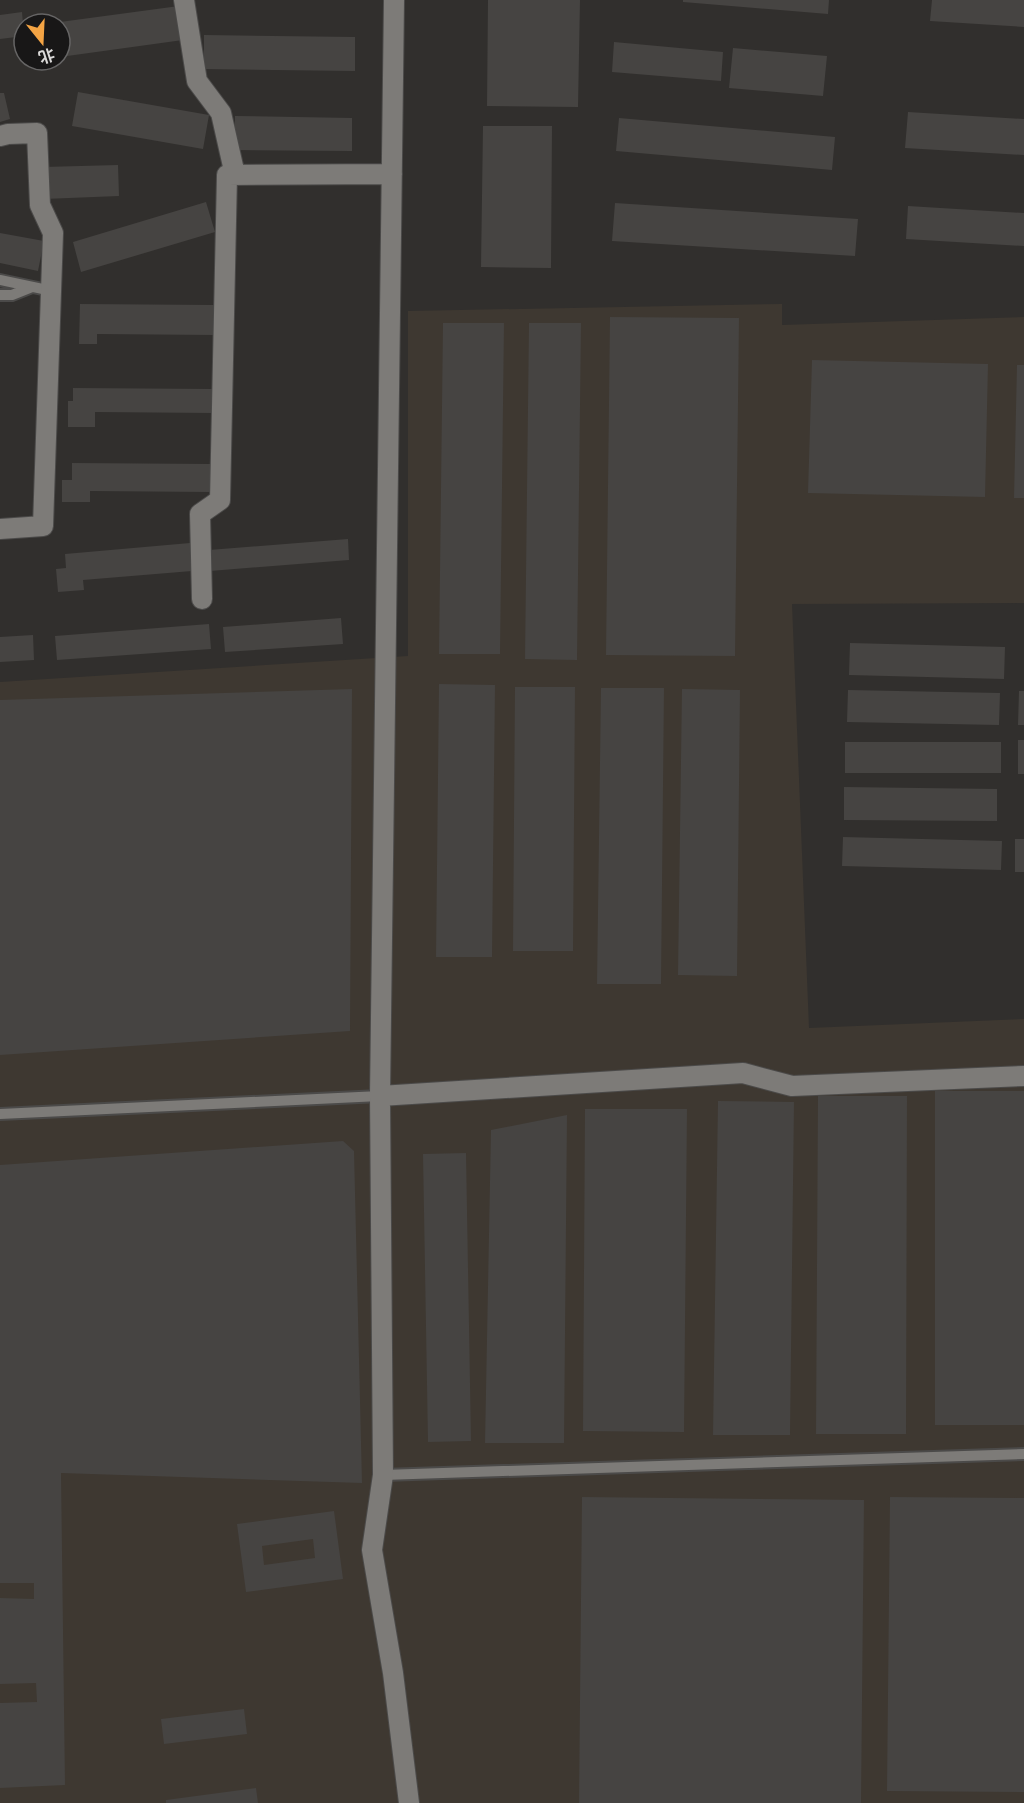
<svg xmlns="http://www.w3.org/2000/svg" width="1024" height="1803" viewBox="0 0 1024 1803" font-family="'Archivo Narrow','Noto Sans SC',sans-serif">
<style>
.built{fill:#3e3831}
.building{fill:#464442;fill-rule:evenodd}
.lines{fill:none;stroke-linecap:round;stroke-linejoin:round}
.service-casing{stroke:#4b4a49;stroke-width:14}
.minor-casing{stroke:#4b4a49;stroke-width:22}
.service{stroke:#7d7b78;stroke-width:10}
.minor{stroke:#7d7b78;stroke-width:20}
</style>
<rect width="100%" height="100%" fill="#312f2d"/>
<path class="built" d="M782 304V325L1024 317V603L792 604 809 1028 1024 1019V1803H0V682L408 656V311Z"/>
<path class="building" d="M488 0H580L578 107 487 106Z
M683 0H829L828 14 683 2Z
M932 0H1024V27L930 21Z
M179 6 183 40 60 57V22Z
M22 12 24 36 0 39V15Z
M204 35 355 37V71L204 69Z
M614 42 723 52 721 81 612 72Z
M733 48 827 56 823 96 729 88Z
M78 92 209 115 203 149 72 126Z
M0 93H4L10 119 0 122Z
M908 112 1024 119V155L905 148Z
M235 116 352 118V151L235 150Z
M619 118 835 137 832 170 616 151Z
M483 126H552L551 268 481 267Z
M118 165 119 196 44 199 43 167Z
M206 202 215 232 81 272 73 242Z
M615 203 858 219 855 256 612 241Z
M908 206 1024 213V246L906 239Z
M0 233 44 241 38 271 0 263Z
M80 304 214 305V335L97 334V344H79Z
M610 317 739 318 735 656 606 655Z
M443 323H504L500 654H439Z
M529 323H581L577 660 525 659Z
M812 360 988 364 985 497 808 493Z
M1017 365H1024V498H1014Z
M73 388 213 389V413L95 412V427H68V401H73Z
M72 463 211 464 210 492 90 491V502H62V480H72Z
M348 539 349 560 210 571 209 550Z
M190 543 192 571 83 580 84 590 58 592 56 569 66 568 65 554Z
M341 618 343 644 225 652 223 627Z
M209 624 211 649 57 660 55 636Z
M33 635 34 660 0 662V637Z
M850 643 1005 647 1004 679 849 675Z
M439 684 495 685 492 957H436Z
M515 687H575L573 951H513Z
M601 688H664L661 984H597Z
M352 689 350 1031 0 1055V700Z
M682 689 740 690 737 976 678 975Z
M848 690 1000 693 999 725 847 722Z
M1019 691H1024V725H1018Z
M1018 740H1024V774H1018Z
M845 742H1001V773H845Z
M844 787 997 789V821L844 820Z
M843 837 1002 841 1001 870 842 866Z
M1015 839H1024V872H1015Z
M935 1091H1024V1425H935Z
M818 1096H907L906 1434H816Z
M718 1101 794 1102 790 1435H713Z
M585 1109H687L684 1432 583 1431Z
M567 1115 564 1443H485L491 1130Z
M343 1141 354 1151 362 1483 61 1473 65 1785 0 1788V1703L37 1702 36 1683 0 1684V1598L34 1599V1583H0V1165Z
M466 1153 471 1441 428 1442 423 1154Z
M582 1497 864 1500 861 1803H579Z
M890 1497 1024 1498V1792L887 1791Z
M334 1511 343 1579 246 1592 237 1524ZM313 1539 315 1558 264 1565 262 1546Z
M244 1709 247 1734 164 1744 161 1719Z
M256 1788 258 1803H166V1800Z"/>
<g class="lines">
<g class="service-casing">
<path id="service" d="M0 280 52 291
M0 295H12L32 287
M0 1114 380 1096
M383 1475 1024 1454"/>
</g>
<g class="minor-casing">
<path id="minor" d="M184 0 197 81 221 113 235 175
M394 0 380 1096 383 1475 372 1550 393 1673 409 1803
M0 136 8 134 37 133 40 205 53 233 43 526 0 529
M202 599 200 514 220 500 227 175 392 174
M380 1096 743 1073 792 1086 1024 1076"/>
</g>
<use href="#service" class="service"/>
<use href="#minor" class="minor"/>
</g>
<g transform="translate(42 42) rotate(162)"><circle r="28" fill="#181717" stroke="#666565" stroke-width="1.5"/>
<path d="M0-4.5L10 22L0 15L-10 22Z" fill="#f4a444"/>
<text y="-9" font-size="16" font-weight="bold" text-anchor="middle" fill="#dbdad9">北</text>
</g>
</svg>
